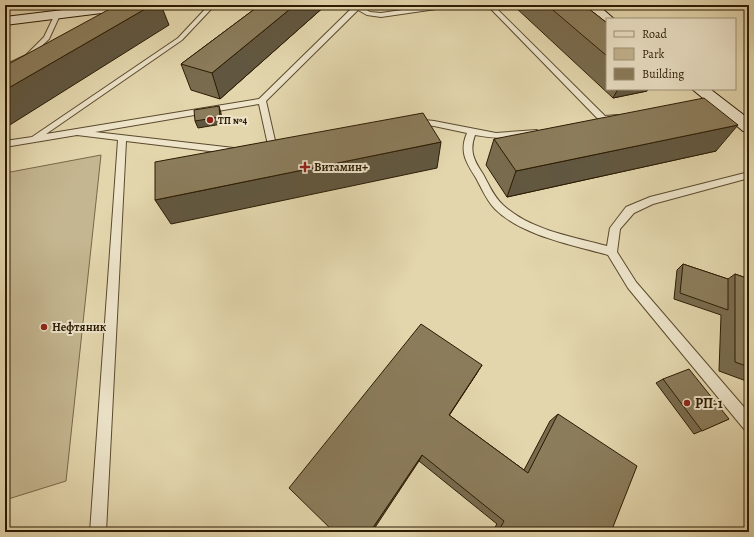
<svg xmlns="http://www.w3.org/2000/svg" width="754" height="537" viewBox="0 0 754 537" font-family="Alegreya,serif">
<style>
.green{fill:#c4b690;stroke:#786849}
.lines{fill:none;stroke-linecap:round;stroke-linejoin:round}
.lane-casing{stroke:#5a4a2d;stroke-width:2}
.secondary-casing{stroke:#2c1b02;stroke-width:2}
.lane{fill:#ede4ca;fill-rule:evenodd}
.secondary{fill:#ede4ca;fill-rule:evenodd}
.wall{fill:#786b4e;stroke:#2c1b02}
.shaded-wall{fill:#615740;stroke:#2c1b02}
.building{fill:#8b7c5b;stroke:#2c1b02}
.poi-dot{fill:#8f2418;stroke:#ede4ca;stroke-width:1.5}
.labels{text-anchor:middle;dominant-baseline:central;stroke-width:4;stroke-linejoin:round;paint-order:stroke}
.far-poi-label{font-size:10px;font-weight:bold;fill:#2c1b02;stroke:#ede4ca;text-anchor:start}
.poi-label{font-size:12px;font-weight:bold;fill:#2c1b02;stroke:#ede4ca;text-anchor:start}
.near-poi-label{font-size:14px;font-weight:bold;fill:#2c1b02;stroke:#ede4ca;text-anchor:start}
</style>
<rect width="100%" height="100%" fill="#e3d6ad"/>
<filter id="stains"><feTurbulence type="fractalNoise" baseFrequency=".005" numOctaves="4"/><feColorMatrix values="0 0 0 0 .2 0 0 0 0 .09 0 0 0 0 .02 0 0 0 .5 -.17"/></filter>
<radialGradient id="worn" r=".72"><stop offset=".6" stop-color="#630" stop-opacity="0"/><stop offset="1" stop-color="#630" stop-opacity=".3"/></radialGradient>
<path class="green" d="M101 155 66 481 5 500V173Z"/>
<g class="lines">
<g class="lane-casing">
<path id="lane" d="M5 5H9L5 8Z
M209 5H215L182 40 46 134 259 99 355 5H361L360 6 370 12 381 13 437 5H453L450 7 381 17 367 15 358 10 266 101 276 145 275 147 272 148 268 145 259 104 95 132 234 148 238 151 234 154 126 141 106 532H90L118 140 77 135 5 147V141L32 137 178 38Z
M487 5H493L605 116 618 115V119L600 121Z
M55 14 60 15 49 39 30 57 5 70V65L26 55 44 37Z
M415 119 434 121 496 133 537 130 538 132 537 134C516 139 496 139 475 135 469 151 474 161 483 174 489 185 494 197 503 205 530 230 573 237 607 246L610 228 626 207 650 197 749 172V178L653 204 634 213 620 229 617 252 636 282 749 413V431L744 429 628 288 608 255C573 245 522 236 495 209 487 201 482 189 476 178 466 162 459 152 467 133L434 126 412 124 411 122Z"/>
</g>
<g class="secondary-casing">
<path id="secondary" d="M104 5H140L138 8 134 9 5 25V17Z
M584 5H598L614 19H607V23L603 22Z
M692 89H710L749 119V132L743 131Z"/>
</g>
<use href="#lane" class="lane"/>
<use href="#secondary" class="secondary"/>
</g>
<path class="wall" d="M260 5H326L220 99 191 90 181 64Z
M514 5H584L607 23V89H648L647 91 613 98 514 6Z
M494 139 716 151 507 197 486 165Z
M683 264 728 279 735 274 749 279V382L719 371 721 315 674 299 677 270Z
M477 373 449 415 524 470 550 421 558 414 611 532H492L497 524 419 461 289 488Z
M663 379 729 419 694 434 656 383Z"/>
<path class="shaded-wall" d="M152 5H161L169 25 5 128V90Z
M295 5H326L220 99 212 73Z
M618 89H648L647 91 613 98Z
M219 106 221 113 222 124 198 128 195 121Z
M738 125 716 151 507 197 516 171Z
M441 142 437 168 171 224 155 200Z
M482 365 477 373 445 422 449 415Z
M422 455 419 461 372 532H370Z"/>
<path class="building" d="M117 5H152L5 90V66Z
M260 5H295L212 73 181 64Z
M547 5H584L607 23V56Z
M704 98 738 125 516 171 494 139Z
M219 106 220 117 195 121 194 110Z
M423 113 441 142 155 200V162Z
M683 264 728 279V310L680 293Z
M735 274 749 279V367L735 362Z
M421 324 482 365 449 415 528 473 558 414 637 466 611 532H498L504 521 422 455 370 532H334L289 488Z
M689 369 729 419 702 431 663 379Z"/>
<g class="poi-dot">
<circle cx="210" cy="120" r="4"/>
<path d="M303 161h4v4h4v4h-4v4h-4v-4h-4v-4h4z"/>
<circle cx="44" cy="327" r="4"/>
<circle cx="687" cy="403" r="4"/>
</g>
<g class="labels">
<g class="far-poi-label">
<text x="218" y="120">ТП №4</text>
</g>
<g class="poi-label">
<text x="314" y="167">Витамин+</text>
<text x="52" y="327">Нефтяник</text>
</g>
<g class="near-poi-label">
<text x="695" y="403">РП-1</text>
</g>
</g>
<rect width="754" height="537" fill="none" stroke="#e3d6ad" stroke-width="20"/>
<rect x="6" y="6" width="742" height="525" fill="none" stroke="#2c1b02" stroke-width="2"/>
<rect x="10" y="10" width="734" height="517" fill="none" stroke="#2c1b02"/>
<rect x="606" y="18" width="130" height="72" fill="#ede4ca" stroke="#a0947a"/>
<rect x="614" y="31" width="20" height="6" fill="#ede4ca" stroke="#a0947a"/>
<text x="642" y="38" font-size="12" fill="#2c1b02">Road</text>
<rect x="614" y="48" width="20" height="12" fill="#c4b690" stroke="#a0947a"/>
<text x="642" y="58" font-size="12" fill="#2c1b02">Park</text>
<rect x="614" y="68" width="20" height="12" fill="#8b7c5b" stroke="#a0947a"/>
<text x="642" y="78" font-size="12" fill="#2c1b02">Building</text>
<rect width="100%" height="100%" filter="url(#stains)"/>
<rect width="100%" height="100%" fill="url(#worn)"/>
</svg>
